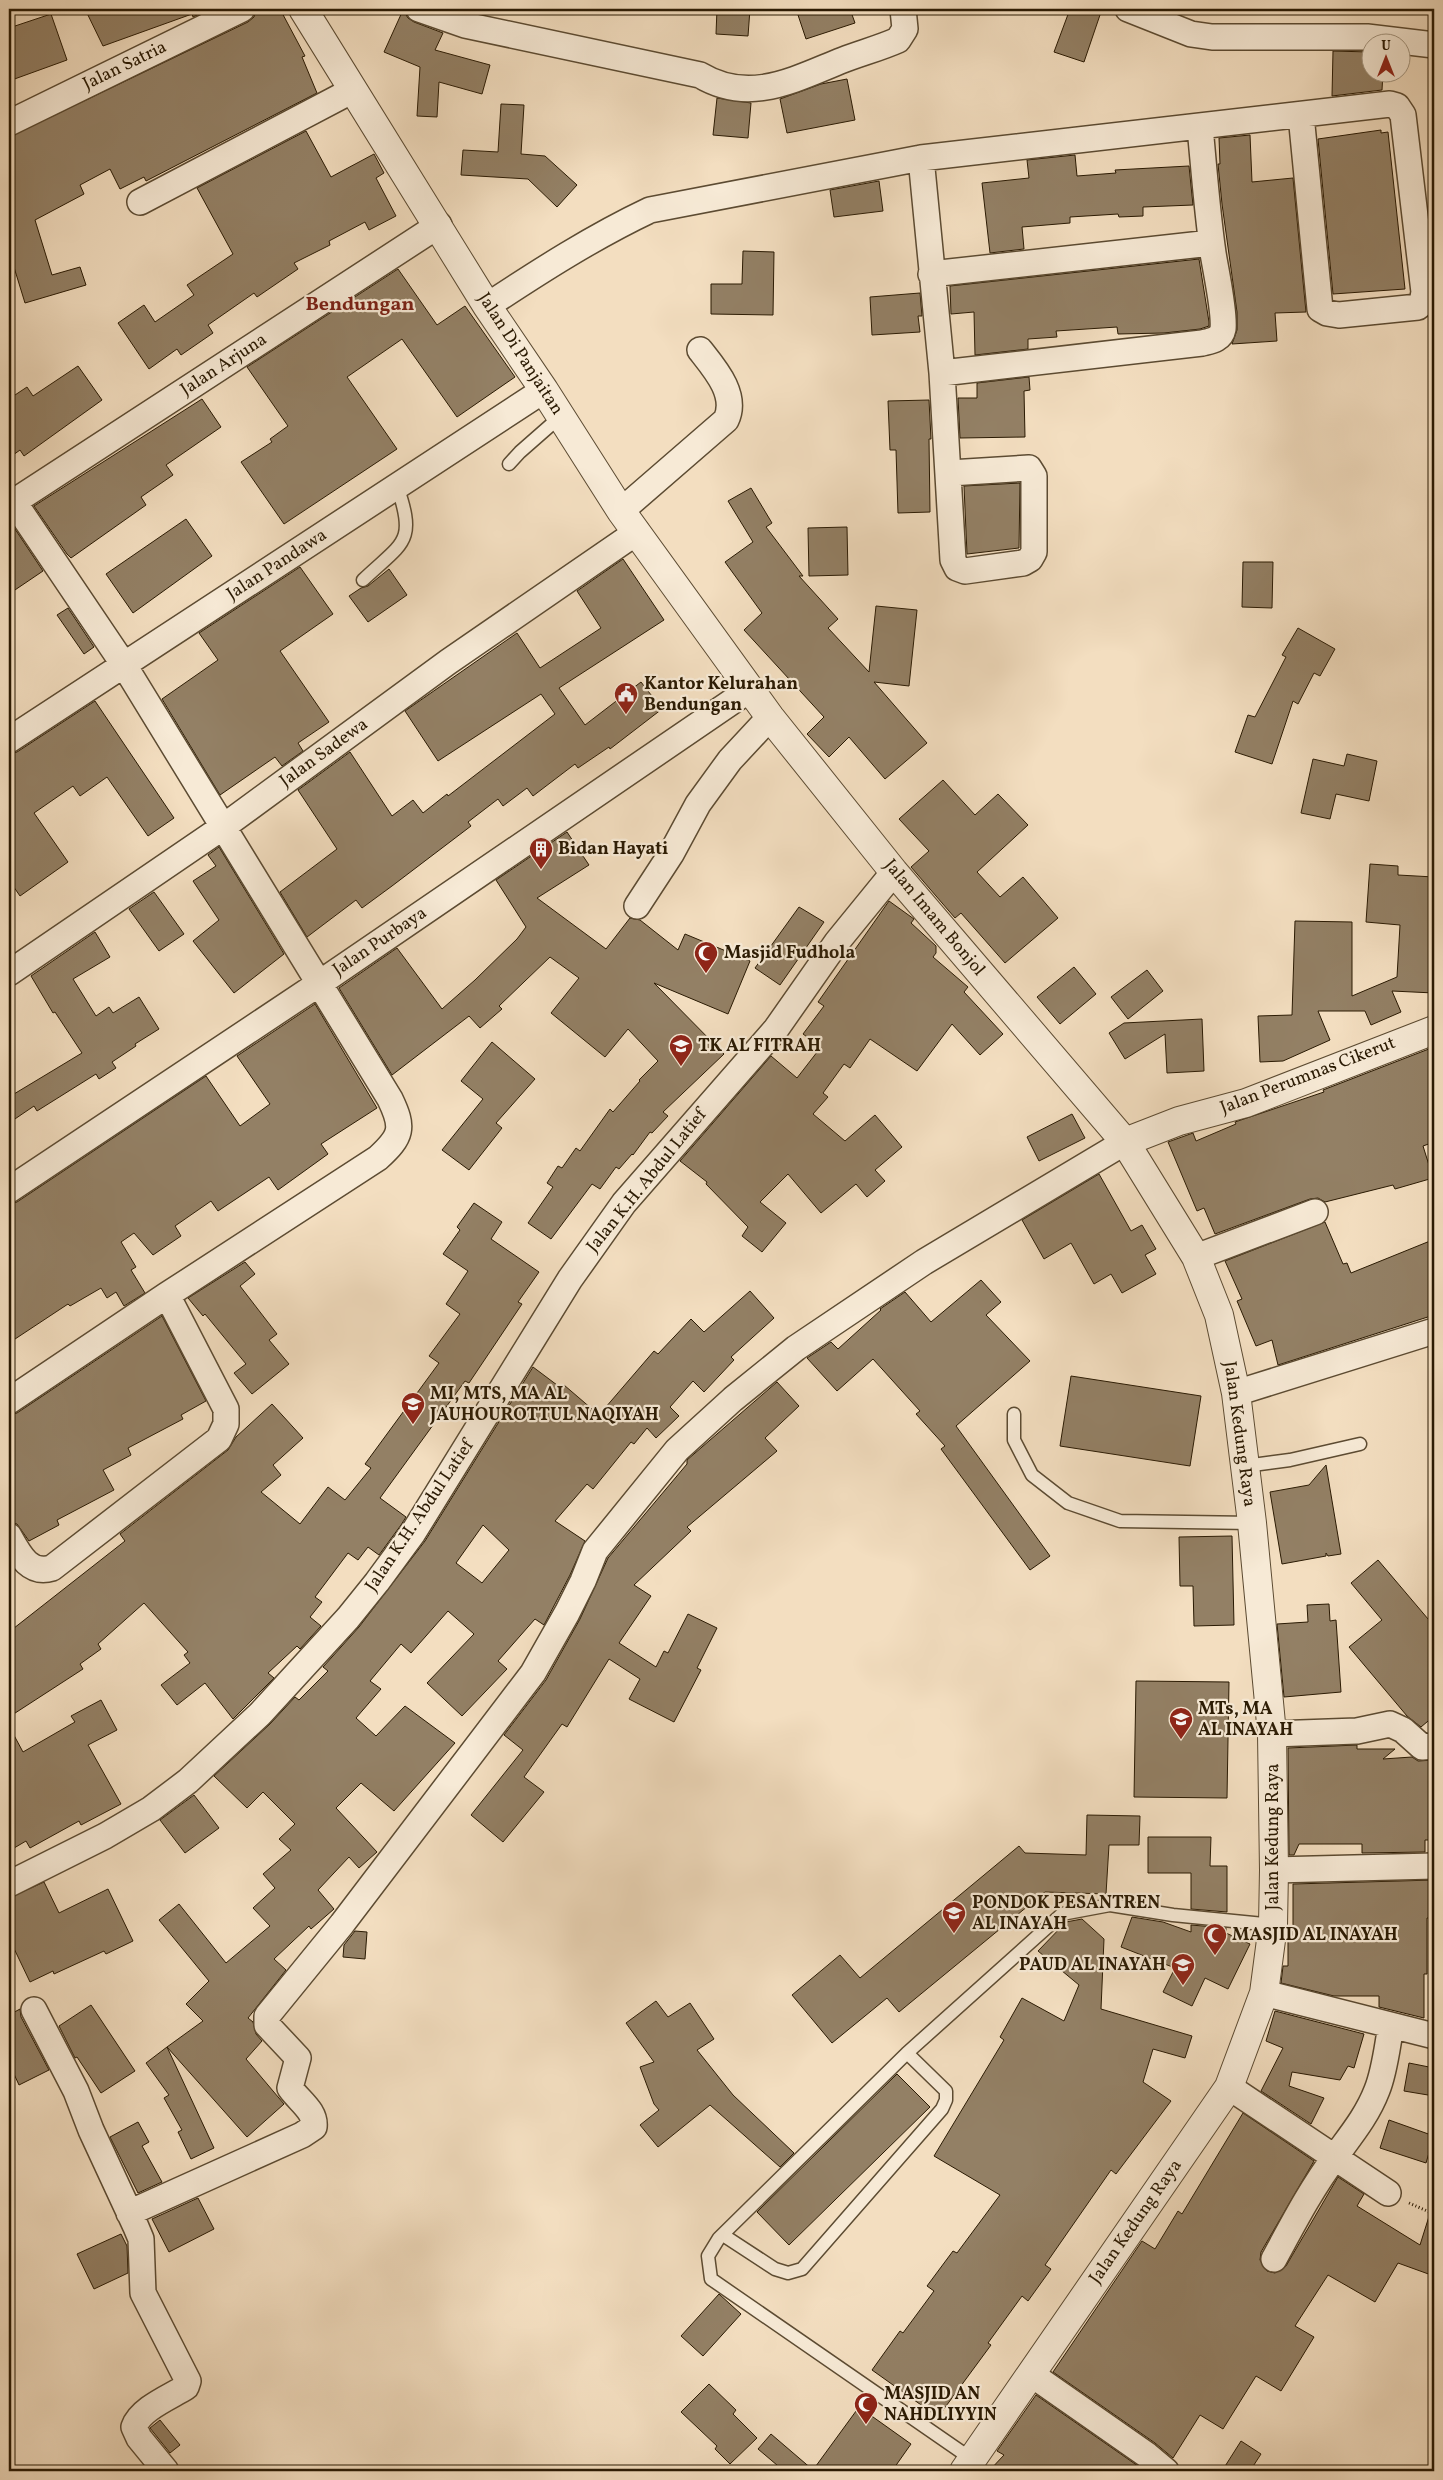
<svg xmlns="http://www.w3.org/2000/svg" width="1443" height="2480" viewBox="0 0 1443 2480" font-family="Vollkorn,serif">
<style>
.building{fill:#938065;stroke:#2a1a03;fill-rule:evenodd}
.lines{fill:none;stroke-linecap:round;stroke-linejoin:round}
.service-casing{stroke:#5c4b32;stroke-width:15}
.minor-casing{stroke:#5c4b32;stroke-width:28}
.tertiary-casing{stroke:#5c4b32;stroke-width:30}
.path{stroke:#2a1a03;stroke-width:3;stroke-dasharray:1 2.5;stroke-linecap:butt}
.service{stroke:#f7ead6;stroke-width:12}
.minor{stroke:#f7ead6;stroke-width:25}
.tertiary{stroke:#f7ead6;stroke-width:28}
.labels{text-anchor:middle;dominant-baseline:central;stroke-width:4.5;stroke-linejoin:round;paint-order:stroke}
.street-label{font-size:18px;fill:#2a1a03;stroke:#f7ead6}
.poi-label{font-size:18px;font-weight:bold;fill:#2a1a03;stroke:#f7ead6;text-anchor:start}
.quarter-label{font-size:20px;font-weight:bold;fill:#7a1f14;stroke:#f7ead6}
</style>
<rect width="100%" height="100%" fill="#f3dec0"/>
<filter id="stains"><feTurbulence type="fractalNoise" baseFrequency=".004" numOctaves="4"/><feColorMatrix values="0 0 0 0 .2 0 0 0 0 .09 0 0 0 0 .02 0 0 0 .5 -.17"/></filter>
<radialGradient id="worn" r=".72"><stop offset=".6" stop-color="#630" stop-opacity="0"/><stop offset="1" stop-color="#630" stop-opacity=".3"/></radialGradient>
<path class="building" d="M85 9H210L193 17 192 14 103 46Z
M256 9H280L305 56 302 57 317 93 146 181 144 177 120 189 110 169 80 185 84 194 35 220 52 275 80 267 86 285 25 303 9 251V137L248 22 254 17Z
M717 9H750L748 36 716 34Z
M796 9H850L855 23 806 39Z
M1070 9H1102L1084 62 1054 52Z
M403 10 408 18 414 22 443 33 435 50 490 65 482 94 439 82 437 117 417 116 420 67 384 52Z
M51 14 67 60 9 81V28Z
M1333 51 1370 52V72H1383L1382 90 1332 96Z
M847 79 855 120 787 133 780 99 821 84Z
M717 98 751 103 748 138 713 135Z
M501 104 524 105 521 154 545 156 577 185 557 207 528 179 461 175 463 150 498 152Z
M1381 130V133L1388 132 1405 289 1333 294 1318 139Z
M306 131 331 177 374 154 384 173 376 178 396 216 369 230 365 222 329 241 330 245 294 263 298 269 257 297 254 293 208 325 213 333 181 355 177 349 149 369 118 323 144 305 155 322 194 295 187 285 233 254 197 188Z
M1250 135 1252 182 1293 178 1306 312 1275 313 1277 341 1232 344 1237 330V312L1222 204 1218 164H1220L1219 138Z
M1075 155 1077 176 1116 173 1115 170 1189 166 1193 205 1143 207V216L1119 217 1118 214 1070 217V223L1022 227 1024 249 990 253 982 183 1029 178 1027 160Z
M879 181 883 211 834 217 830 190Z
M743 251 774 252 773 315 711 314V284H742Z
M1199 259 1209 322V326L1200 329 1164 333 1118 334 1117 327 1056 331 1057 337 1028 339V349L975 355 974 312 951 314 950 286Z
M398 269 437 325 465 306 515 377 457 417 402 339 347 377 397 449 284 524 241 462 272 442 270 439 288 426 247 367Z
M920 293 922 316H918L920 332 872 335 870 297Z
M78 366 102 400 24 456 20 450 9 458V399L27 387 33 396Z
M1029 377 1030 390 1024 391 1025 437 960 438 958 398H977V383Z
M202 399 221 427 166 465 173 475 141 497 146 505 71 558 67 554 34 506Z
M929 400 931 439H929L930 512 898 513 896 450H890L888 401Z
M1020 483 1019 548 967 554 964 486Z
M751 488 772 523 766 527 803 576H799L838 619 828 628 869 672 876 606 917 610 909 686 874 682 927 743 885 779 849 737 829 757 807 734 824 717 744 630 762 613 725 562 753 542 728 501Z
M186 519 212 556 133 613 106 574Z
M9 520 43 571 9 594Z
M847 527 848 575 809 576 808 528Z
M623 559 664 620 559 688 585 725 641 682 662 709 610 749 609 747 578 768 575 764 533 796 527 788 503 806 498 799 468 822 471 826 392 886 362 908 356 900 307 937 280 892 337 849 298 790 350 752 392 816 413 800 423 813 447 794 448 796 555 714 541 694 438 761 405 711 517 633 540 668 601 628 577 591Z
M1243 562H1273L1272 608 1242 607Z
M300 567 333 614 280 651 329 722 298 743 303 751 282 766 275 757 220 795 162 699 218 660 199 633Z
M389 569 407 595 368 622 349 596 361 588 368 586Z
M68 608 94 647 84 654 57 615Z
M1298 628 1335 649 1320 676 1314 673 1298 704 1293 701 1272 764 1235 752 1248 715 1255 717 1286 657 1282 655Z
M95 701 174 818 148 836 107 777 80 796 73 786 34 813 68 862 20 896 9 880V754L17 752Z
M1347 754 1377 761 1369 801 1336 794 1330 819 1301 813 1313 759 1344 766Z
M943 780 975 815 998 794 1028 825 977 872 1000 897 1023 877 1058 918 1005 963 961 913 955 918 911 867 929 851 899 819Z
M567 832 589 865 537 898 606 949 630 918 640 920 678 950 685 934 750 961 728 1014 654 983 724 1054 663 1112 668 1116 652 1133 650 1132 633 1155 632 1154 619 1169 616 1167 600 1189 592 1184 551 1239 528 1223 553 1187 547 1183 558 1166 562 1168 576 1148 580 1151 610 1109 613 1112 640 1081 639 1080 658 1061 628 1029 605 1057 551 1013 579 978 550 957 499 1006 502 1009 480 1028 469 1016 392 1075 339 988 397 948 442 1009 475 980 517 939 526 927 496 880Z
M219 847 284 954 234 993 193 941 219 920 193 881 216 866 208 855Z
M1370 864 1398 866V875L1434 877V993L1392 991 1401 1012 1371 1025 1365 1011H1318L1330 1040 1283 1061 1260 1062 1258 1016 1292 1015 1295 921 1352 922V996L1397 977 1400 925 1366 922Z
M154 892 184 934 159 951 129 909Z
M889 901 914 919 911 923 936 946V953L933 957 968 987 964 992 1003 1034 980 1055 952 1024 917 1071 870 1039 850 1068 844 1064 823 1093 828 1097 813 1114 845 1141 875 1115 902 1147 875 1170 885 1181 867 1197 856 1184 821 1213 788 1174 760 1202 786 1223 762 1252 742 1236 748 1227 706 1184 707 1182 680 1161 771 1056 797 1078 821 1047 803 1034 824 1006 818 1002Z
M799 907 824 922 780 985 755 968Z
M95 932 110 957 73 979 96 1016 109 1007 113 1013 139 997 159 1029 135 1044 136 1046 112 1062 116 1068 99 1079 96 1074 37 1111 34 1106 9 1123V1097L82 1053 55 1012 53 1013 31 976Z
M1074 967 1096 994 1060 1024 1037 997Z
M1147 970 1163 991 1128 1019 1111 997Z
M315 1004 377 1108 321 1144 328 1154 278 1190 269 1177 218 1211 211 1201 175 1226 181 1236 153 1255 134 1233 121 1242 136 1267 131 1270 145 1293 124 1306 116 1292 107 1298 101 1288 70 1306 68 1304 9 1343V1204L17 1202 206 1076 240 1126 270 1104 237 1056Z
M1202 1019 1204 1071 1167 1073 1165 1034 1125 1059 1109 1033 1124 1023Z
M492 1042 535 1079 496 1123 502 1128 469 1170 442 1150 483 1099 461 1081Z
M1434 1047V1142L1423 1146 1433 1178 1395 1189 1393 1185 1325 1202 1318 1198 1310 1199 1215 1234 1204 1208 1197 1211 1168 1142 1193 1133 1196 1141 1236 1124 1235 1122 1324 1092 1323 1090Z
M1072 1114 1085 1138 1039 1161 1027 1137Z
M1099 1174 1131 1231 1142 1225 1156 1249 1145 1255 1156 1274 1122 1293 1111 1274 1094 1284 1071 1243 1044 1259 1022 1220Z
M474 1203 502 1222 491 1239 539 1272 518 1302 522 1304 469 1383 465 1381 380 1498 406 1517 401 1525 379 1555 368 1547 358 1560 348 1553 315 1597 322 1602 310 1617 321 1626 300 1649 297 1646 268 1673 274 1678 233 1719 205 1683 177 1705 161 1685 190 1663 184 1655 188 1652 144 1603 98 1644 101 1649 80 1664 83 1669 9 1717V1632L125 1541 120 1534 228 1450 236 1437 272 1404 303 1438 273 1465 281 1475 261 1492 300 1524 328 1487 345 1500 371 1468 365 1464 439 1363 429 1356 460 1314 446 1304 468 1271 443 1254 460 1230 457 1227Z
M1325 1222 1343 1264 1347 1263 1351 1273 1430 1241 1434 1254V1315L1278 1365 1272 1340 1256 1346 1237 1301 1242 1299 1225 1261Z
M245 1262 255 1274 240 1286 277 1334 269 1340 289 1364 252 1394 234 1373 246 1364 205 1314 203 1316 188 1298Z
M981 1280 1001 1302 986 1315 1030 1361 956 1426 1050 1556 1030 1570 941 1449 945 1446 916 1414 920 1411 873 1359 837 1391 807 1358 831 1342 838 1349 881 1310 880 1309 905 1292 931 1322Z
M750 1291 774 1318 731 1357 734 1360 704 1392 693 1381 670 1407 679 1416 656 1438 647 1428 634 1444 631 1442 593 1489 587 1484 555 1521 585 1541 570 1575 544 1625 535 1619 498 1661 507 1669 462 1716 427 1683 474 1634 448 1611 411 1653 401 1644 370 1681 381 1689 356 1718 376 1736 405 1706 455 1743 394 1811 361 1783 336 1808 377 1852 359 1868 349 1857 318 1890 334 1909 311 1929 309 1926 274 1959 286 1970 248 2018 253 2022 256 2034 262 2041 246 2059 284 2104 247 2137 167 2047 203 2021 186 2004 209 1981 159 1920 179 1904 226 1963 270 1926 253 1908 275 1888 263 1874 291 1850 279 1839 295 1824 263 1792 247 1808 214 1776 270 1724 295 1697 299 1700 328 1671 323 1667 359 1627 425 1541 533 1367 561 1388 564 1385 599 1415 654 1351 658 1354 691 1319 704 1332ZM483 1525 509 1550 482 1583 456 1563Z
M162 1316 206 1401 181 1415 183 1419 128 1448 131 1455 103 1470 114 1490 57 1520 59 1525 29 1541 17 1524 9 1522V1415L17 1413Z
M1071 1376 1201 1396 1190 1466 1060 1446Z
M777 1382 799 1406 765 1438 777 1451 687 1527 691 1531 634 1585 651 1596 619 1643 656 1667 664 1651 668 1653 688 1614 717 1628 697 1668 701 1670 674 1722 629 1699 640 1679 609 1659 567 1727 562 1724 524 1777 544 1792 503 1842 471 1815 523 1750 504 1735 546 1680 580 1619 608 1558 687 1464V1460Z
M1326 1465 1341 1554 1328 1556 1326 1553V1556L1282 1564 1270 1492 1309 1485Z
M1232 1536 1234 1625 1194 1626 1193 1586H1180L1179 1537Z
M1378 1560 1434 1626V1716L1421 1727 1407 1716 1349 1647 1382 1620 1351 1583Z
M1329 1604 1330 1621 1336 1620 1341 1692 1284 1697 1277 1624 1308 1622 1307 1605Z
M1136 1681 1229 1682 1227 1798 1134 1797Z
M101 1700 117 1730 88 1745 121 1804 81 1825 79 1821 30 1848 26 1841 9 1851V1726L23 1752 75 1722 71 1716Z
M1357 1745V1749H1395L1383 1759 1412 1757 1418 1761 1434 1760V1840H1425V1852L1362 1853V1844H1299L1294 1855H1289L1288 1748Z
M194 1795 219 1828 185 1853 160 1820Z
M1087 1815 1140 1816 1139 1845H1109L1106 1894 1045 1892 899 2012 887 1998 832 2043 792 1995 840 1955 860 1978 1019 1846 1025 1853 1086 1855Z
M1148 1837H1211L1210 1866H1227V1912L1191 1909V1873H1148Z
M1434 1880V1918H1427V1974H1424V2018L1379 2007V1996H1334L1281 1983 1283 1966H1288V1931H1293V1884Z
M44 1882 59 1913 108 1889 133 1941 106 1954 104 1951 54 1974 53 1971 30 1982 9 1938V1898Z
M1132 1917 1163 1922 1191 1932V1925L1226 1928V1933L1250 1944 1228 1989 1205 1978 1192 2006 1163 1992 1175 1968 1121 1947Z
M1082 1919 1104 1939 1101 2009 1192 2036 1185 2058 1153 2049 1143 2082 1171 2101 1116 2174 1111 2170 1045 2265 1051 2269 1028 2301 1022 2296 988 2343 991 2345 938 2417 872 2370 900 2331 903 2333 934 2291 927 2286 953 2251 957 2253 1000 2195 934 2156 1004 2040 1000 2037 1022 1998 1064 2021 1079 1985 1038 1951 1066 1922Z
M355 1931 367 1932 365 1959 343 1957 344 1945Z
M656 2001 668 2017 690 2003 714 2039 697 2050 733 2095 794 2153 780 2167 710 2105 658 2147 640 2125 659 2110 654 2104 640 2067 654 2062 626 2023Z
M91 2005 135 2071 101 2093 77 2057 75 2058 59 2026Z
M20 2009 21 2017 49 2070 19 2085 9 2063V2015Z
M1275 2011 1364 2034 1354 2068 1348 2066 1340 2080 1292 2072 1289 2086 1324 2098 1311 2124 1261 2091 1283 2048 1266 2041Z
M167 2047 214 2148 191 2159 178 2132 182 2130 164 2098 169 2095 146 2063Z
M1409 2063 1434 2068V2096L1404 2091Z
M897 2074 930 2107 789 2245 757 2212Z
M1243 2113 1314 2161 1261 2252 1260 2260 1267 2271 1275 2273 1286 2266 1338 2177 1364 2194 1357 2206 1420 2245 1431 2210 1434 2211V2276L1398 2263 1375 2302 1328 2275 1295 2326 1314 2337 1281 2391 1256 2376 1223 2429 1200 2415 1173 2458 1155 2443 1053 2372 1142 2241 1155 2249 1178 2211 1182 2214Z
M1389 2120 1434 2136 1426 2163 1380 2148Z
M138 2122 149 2142 142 2146 162 2182 138 2193 110 2137Z
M198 2198 214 2229 169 2252 152 2219Z
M121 2234 127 2246 128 2273 94 2289 77 2254Z
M719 2294 741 2314 703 2356 681 2336Z
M709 2384 736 2410 733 2414 757 2438 730 2464 715 2449 717 2446 681 2412Z
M1036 2395 1138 2466 1141 2469 1140 2471H989L1004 2455 997 2451Z
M859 2407 911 2444 892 2471H784L758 2449 771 2434 813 2470Z
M160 2420 180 2445 170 2453 150 2428Z
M1241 2441 1261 2454 1250 2471H1222Z"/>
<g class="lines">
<g class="service-casing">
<path id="service" d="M509 464 520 452 561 416
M363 580C403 542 417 543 397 486
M1014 1414V1440L1032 1475 1068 1503 1120 1521 1252 1523
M1245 1466 1290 1460 1360 1444
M723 2235 775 2269 788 2273 802 2269 942 2109 946 2100V2091L907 2053
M973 2460 711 2279 708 2256 719 2238 907 2053 1062 1914 1110 1905 1173 1915 1273 1925"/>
</g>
<g class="minor-casing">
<path id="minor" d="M419 9 465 25 700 75C750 105 795 79 843 60 861 53 880 48 898 40L905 29 903 9
M1128 9 1191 34 1212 37H1367L1434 45
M9 123 242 9
M921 158 942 373 953 560 957 568 965 571 1023 563 1030 559 1034 552V476L1029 468 950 473
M140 202 353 90
M931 274 1211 243
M487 306C540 271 593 237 650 210L921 158 1390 104 1397 106 1403 115 1424 292 1422 303 1418 307 1339 315 1327 313 1320 309 1301 115
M942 373 1202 343C1210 341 1221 340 1223 329 1225 312 1216 272 1213 253 1207 211 1204 169 1200 127
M9 505 439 225
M621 511 726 420C738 395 715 369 700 350
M9 740 544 390
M637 906 671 854 698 804 730 760 770 717
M9 973 223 827 448 662 637 532
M9 1190 320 983 749 690
M1196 1257 1315 1212
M1236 1393 1434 1331
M9 1401 167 1295 378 1158C402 1136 404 1128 390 1099L124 665 14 502
M9 1536C19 1554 29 1575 52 1568L219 1439 226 1424V1409L167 1295
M1272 1734 1357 1731 1390 1724 1403 1730 1422 1747 1434 1746
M1274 1870 1434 1866
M9 1884 105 1836 151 1809 188 1781 260 1714 348 1618 377 1582 413 1533 570 1279 624 1203 776 1029 837 942 894 872
M1264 1993 1434 2036
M34 2010 76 2091 91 2130 136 2227 141 2239 143 2293 188 2381 186 2387C170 2397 140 2409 134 2427L139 2438 166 2471
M1229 2087 1388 2193
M129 2213 302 2135 314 2127C316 2111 299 2101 290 2088L298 2058 267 2025V2016L342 1924 533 1673 567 1613 583 1581 595 1551 677 1450 733 1399 796 1348 924 1262 1125 1142
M1274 2259C1293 2224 1311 2189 1335 2157 1351 2135 1367 2116 1377 2090 1385 2070 1387 2047 1391 2026
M1031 2374 1147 2455 1166 2471"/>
</g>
<g class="tertiary-casing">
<path id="tertiary" d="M303 9 487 306 544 390 621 511 770 717 894 872 1125 1142 1196 1257 1219 1315 1236 1393 1252 1523 1272 1734 1274 1870 1273 1925 1264 1993 1229 2087 964 2471
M1125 1142 1179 1121 1246 1103 1434 1030"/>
</g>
<path class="path" d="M1409 2203 1434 2214"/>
<use href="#service" class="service"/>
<use href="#minor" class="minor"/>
<use href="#tertiary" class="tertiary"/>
</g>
<defs>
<g id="civic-pin" transform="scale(1.25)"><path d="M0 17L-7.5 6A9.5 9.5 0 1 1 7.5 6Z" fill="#8f2418" stroke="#f7ead6"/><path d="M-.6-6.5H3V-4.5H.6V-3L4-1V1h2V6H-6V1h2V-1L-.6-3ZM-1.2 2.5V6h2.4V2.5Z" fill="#fff"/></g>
<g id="building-pin" transform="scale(1.25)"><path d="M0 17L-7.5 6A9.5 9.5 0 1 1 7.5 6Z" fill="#8f2418" stroke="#f7ead6"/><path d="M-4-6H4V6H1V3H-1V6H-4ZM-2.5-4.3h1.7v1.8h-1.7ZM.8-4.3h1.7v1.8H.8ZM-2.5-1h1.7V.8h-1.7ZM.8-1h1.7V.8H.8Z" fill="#fff"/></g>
<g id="mosque-pin" transform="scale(1.25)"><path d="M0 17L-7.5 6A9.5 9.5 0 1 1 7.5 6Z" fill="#8f2418" stroke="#f7ead6"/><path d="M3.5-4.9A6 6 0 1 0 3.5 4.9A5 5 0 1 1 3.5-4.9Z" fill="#fff"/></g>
<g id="school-pin" transform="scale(1.25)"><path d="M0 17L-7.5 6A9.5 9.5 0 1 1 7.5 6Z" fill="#8f2418" stroke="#f7ead6"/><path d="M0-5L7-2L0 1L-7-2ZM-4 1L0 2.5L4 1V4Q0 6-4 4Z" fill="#fff"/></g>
</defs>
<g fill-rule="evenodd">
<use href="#civic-pin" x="626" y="694"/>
<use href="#building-pin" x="541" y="849"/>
<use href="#mosque-pin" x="706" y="953"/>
<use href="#school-pin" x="681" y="1046"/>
<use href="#school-pin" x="413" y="1404"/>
<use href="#school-pin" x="1181" y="1719"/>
<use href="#school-pin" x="954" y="1913"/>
<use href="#mosque-pin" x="1215" y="1935"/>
<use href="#school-pin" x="1183" y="1965"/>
<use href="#mosque-pin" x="866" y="2404"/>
</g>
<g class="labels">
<g class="street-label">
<text transform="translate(125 66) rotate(-26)">Jalan Satria</text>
<text transform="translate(520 354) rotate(57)">Jalan Di Panjaitan</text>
<text transform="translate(224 365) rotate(-33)">Jalan Arjuna</text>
<text transform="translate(277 565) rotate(-33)">Jalan Pandawa</text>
<text transform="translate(324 753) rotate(-36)">Jalan Sadewa</text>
<text transform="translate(934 918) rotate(50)">Jalan Imam Bonjol</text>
<text transform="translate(380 942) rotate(-34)">Jalan Purbaya</text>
<text transform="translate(1308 1076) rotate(-21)">Jalan Perumnas Cikerut</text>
<text transform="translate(647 1181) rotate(-51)">Jalan K.H. Abdul Latief</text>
<text transform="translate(1239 1434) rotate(82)">Jalan Kedung Raya</text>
<text transform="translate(420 1516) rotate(-56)">Jalan K.H. Abdul Latief</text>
<text transform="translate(1273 1837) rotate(-90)">Jalan Kedung Raya</text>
<text transform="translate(1136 2222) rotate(-55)">Jalan Kedung Raya</text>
</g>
<g class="poi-label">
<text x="644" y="684">Kantor Kelurahan<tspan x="644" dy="21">Bendungan</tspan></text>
<text x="558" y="849">Bidan Hayati</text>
<text x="724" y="953">Masjid Fudhola</text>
<text x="698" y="1046">TK AL FITRAH</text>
<text x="430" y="1394">MI, MTS, MA AL<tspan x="430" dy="21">JAUHOUROTTUL NAQIYAH</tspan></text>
<text x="1198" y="1709">MTs, MA<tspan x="1198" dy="21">AL INAYAH</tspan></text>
<text x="972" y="1903">PONDOK PESANTREN<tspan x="972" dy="21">AL INAYAH</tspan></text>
<text x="1232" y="1935">MASJID AL INAYAH</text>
<text x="1166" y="1965" text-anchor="end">PAUD AL INAYAH</text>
<text x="884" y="2394">MASJID AN<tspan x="884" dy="21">NAHDLIYYIN</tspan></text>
</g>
<g class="quarter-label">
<text x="360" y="305">Bendungan</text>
</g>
</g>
<rect width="1443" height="2480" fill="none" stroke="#f3dec0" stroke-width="30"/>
<rect x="10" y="10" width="1423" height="2460" fill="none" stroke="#2a1a03" stroke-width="2.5"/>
<rect x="15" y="15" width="1413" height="2450" fill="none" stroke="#2a1a03"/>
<g transform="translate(1386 58)"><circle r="24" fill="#f7ead6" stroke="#a59782"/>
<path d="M0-4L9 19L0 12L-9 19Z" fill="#8f2418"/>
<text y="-8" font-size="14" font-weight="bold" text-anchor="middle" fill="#2a1a03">U</text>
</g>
<rect width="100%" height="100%" filter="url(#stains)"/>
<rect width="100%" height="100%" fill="url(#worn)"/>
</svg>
